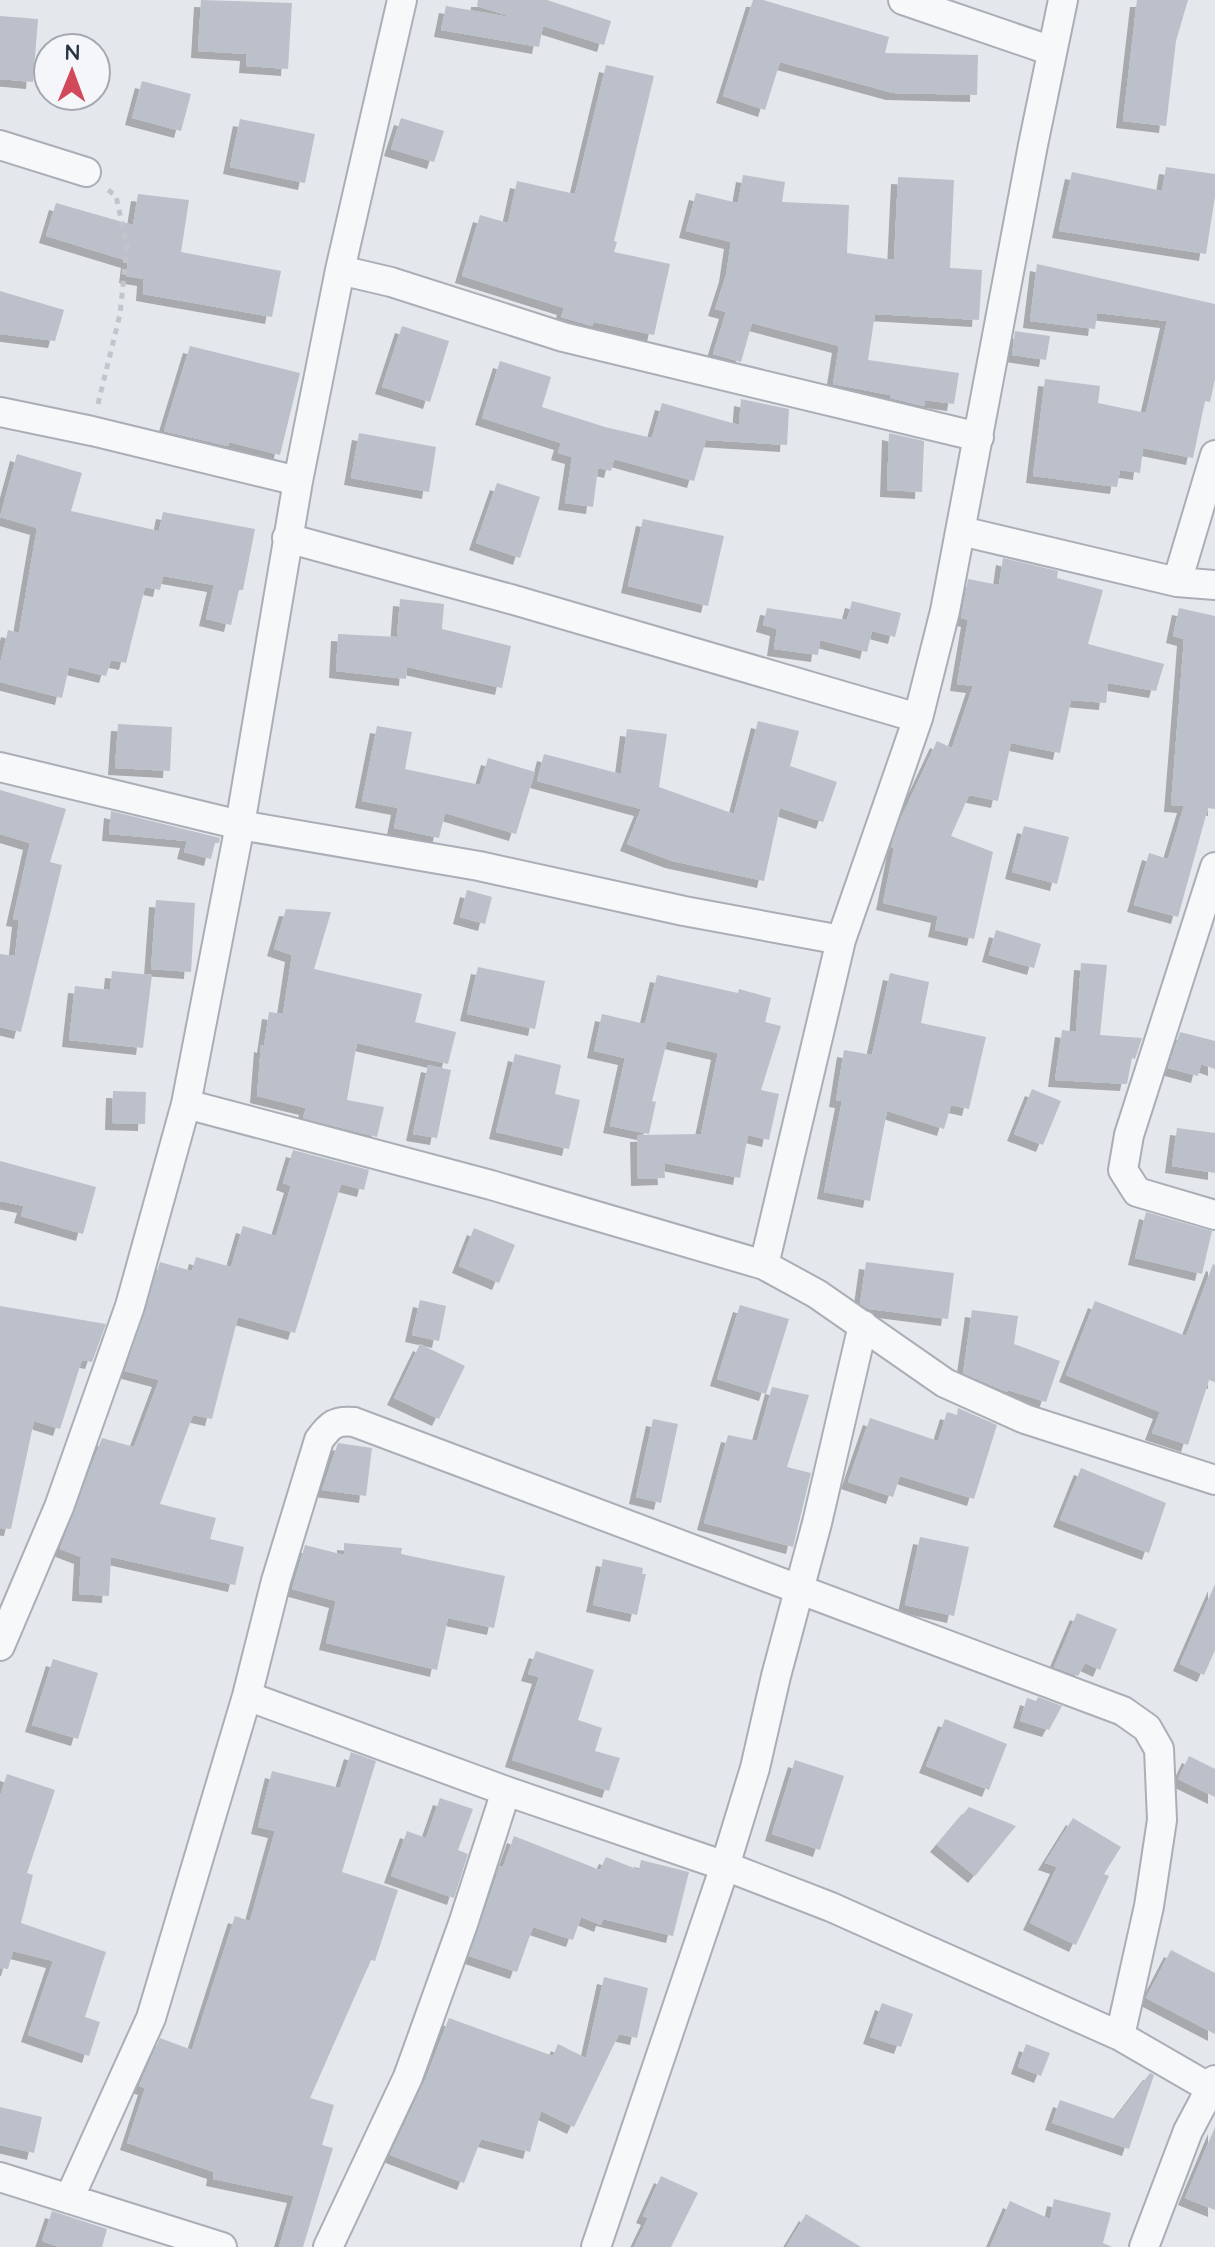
<svg xmlns="http://www.w3.org/2000/svg" width="1215" height="2247" viewBox="0 0 1215 2247" font-family="Quicksand,sans-serif">
<style>
.building{fill:#bbc0ca;filter:url(#shadow)}
.lines{fill:none;stroke-linecap:round;stroke-linejoin:round}
.minor-casing{stroke:#a9aeb7;stroke-width:32}
.path{stroke:#c2c5cb;stroke-width:5;stroke-dasharray:6 6;stroke-linecap:butt}
.minor{stroke:#f7f8fa;stroke-width:28}
</style>
<defs>
<filter id="shadow"><feDropShadow dx="-7" dy="7" stdDeviation="0" flood-color="#0004"/></filter>
</defs>
<rect width="100%" height="100%" fill="#e4e7ec"/>
<path class="building" d="M201 0 292 3 288 69 246 66 247 54 198 51Z
M478 0H547L611 21 604 45 543 26 539 47 441 30 446 6 515 18 477 6Z
M753 0H763L889 37 885 53 978 55 977 95 893 93 780 62 765 110 723 96Z
M1137 0H1188L1176 41 1166 126 1123 121Z
M0 16 38 19 33 82 0 79Z
M606 65 654 76 614 241 617 242 614 252 670 264 654 335 594 322 592 326 561 317 564 308 462 276 480 215 508 223 517 181 575 194Z
M142 81 191 94 181 131 132 118Z
M401 118 444 131 434 162 391 149Z
M240 119 315 134 305 183 230 167Z
M1166 167 1215 174V196L1206 254 1059 231 1072 172 1162 191Z
M743 175 785 182 782 202 849 205 847 253 894 260 898 177 954 180 950 268 982 270 979 320 875 314 868 360 959 373 954 404 925 400 924 406 890 398V395L833 384 839 346 752 323 741 362 713 354 726 312 715 309 726 275 731 242 686 231 696 193 738 203Z
M138 194 189 200 181 252 281 271 272 317 143 294 144 279 126 276 128 261 46 236 56 203 133 225Z
M1037 264 1215 304V379L1210 402 1205 401 1193 458 1143 448 1140 473 1120 470 1117 487 1033 476 1045 379 1100 386 1098 403 1146 413 1167 321 1097 313 1095 329 1030 321Z
M0 291 64 310 55 341 0 334Z
M402 326 449 341 430 402 382 387Z
M1015 331 1050 336 1046 360 1012 355Z
M190 346 300 373 280 455 229 442 228 446 164 431Z
M500 361 551 377 542 407 605 427 652 438 662 403 739 425 741 399 789 409 787 445 706 440 694 481 614 459 611 471 598 468 593 507 565 503 572 457 558 453 561 443 482 418Z
M359 433 436 447 429 492 351 478Z
M889 433 924 441 922 492 887 490Z
M17 454 82 473 71 511 159 531 163 512 255 529 243 590H239L231 625 206 619 214 585 163 576 160 590 145 587 126 663 111 660 106 676 69 667 62 698 0 682V664L8 630 19 633 37 528 0 517Z
M497 483 540 497 520 558 476 543Z
M643 519 724 536 708 606 628 586Z
M1003 558 1058 571 1057 578 1103 590 1088 644 1164 664 1156 691 1108 683 1106 703 1071 700 1060 753 1011 743 998 801 969 795 951 836 993 852 974 939 935 930 938 916 883 903 894 848 891 847 900 820 937 741 952 748 973 686 957 684 968 620 961 618 968 579 999 585Z
M400 599 444 604 442 629 511 646 502 688 407 667 406 679 336 671 338 634 397 637Z
M852 601 901 613 895 637 872 631 867 652 820 640 818 655 774 649 777 629 763 625 767 608 847 620Z
M1179 608 1215 616V809L1208 808 1178 917 1134 905 1149 853 1168 859 1184 806 1171 805 1184 639 1173 636Z
M758 721 799 731 790 766 837 782 823 822 780 808 764 881 672 861 627 844 641 809 537 781 544 754 621 774 627 729 667 734 659 787 734 814Z
M118 724 172 727 170 771 115 768Z
M377 726 412 732 405 769 480 785 488 758 535 772 516 834 445 813 439 838 394 828 398 808 362 801Z
M0 790 66 809 50 862 62 865 21 1032 0 1027V954L15 956 19 920 13 919 30 843 0 834Z
M111 811 220 838 219 843H215L211 859 184 852 187 841 109 834Z
M1024 826 1069 837 1057 884 1012 872Z
M467 890 492 897 485 924 460 917Z
M156 900 195 903 191 972 151 969Z
M286 909 331 912 314 969 422 994 415 1022 456 1032 448 1064 357 1043 347 1100 384 1107 377 1137 303 1118 306 1108 257 1096 261 1045 264 1046 269 1012 283 1014 292 955 274 949Z
M996 930 1041 944 1034 968 989 955Z
M1081 963 1107 965 1100 1035 1142 1038 1135 1059 1132 1058 1127 1084 1055 1080 1062 1030 1076 1032Z
M478 967 545 981 535 1029 467 1014Z
M112 971 152 975 143 1048 69 1040 75 986 110 990Z
M890 973 929 982 921 1023 986 1037 969 1109 951 1105 944 1129 887 1111 870 1201 824 1192 842 1101 836 1100 844 1050 872 1055Z
M657 975 738 993 739 989 771 998 765 1022 781 1026 761 1090 779 1094 769 1140 748 1135 740 1178 664 1163 665 1178 638 1179 637 1135 701 1134 718 1053 667 1041 652 1101 656 1102 649 1134 610 1126 625 1058 594 1051 602 1014 645 1024Z
M1180 1032 1215 1041V1069L1201 1064 1198 1076 1168 1068Z
M515 1054 561 1065 555 1094 580 1100 569 1149 496 1132Z
M428 1065 451 1070 437 1138 413 1134Z
M1032 1089 1061 1101 1043 1145 1014 1134Z
M113 1091 146 1092 145 1124 112 1123Z
M1177 1128 1215 1133V1173L1172 1166Z
M293 1150 369 1170 364 1190 341 1184 295 1333 238 1317 212 1419 193 1415 160 1504 216 1518 210 1539 244 1547 235 1585 111 1557 109 1596 79 1594 81 1557 60 1549 102 1438 134 1447 159 1380 125 1371 160 1262 192 1271 196 1257 231 1267 243 1226 276 1236 291 1186 283 1183Z
M0 1161 96 1187 83 1234 21 1216 24 1206 0 1201Z
M1146 1212 1212 1231 1202 1274 1135 1258Z
M474 1228 515 1245 499 1283 459 1266Z
M866 1262 954 1273 948 1319 869 1309 860 1304Z
M1213 1264 1215 1265V1382L1209 1380 1188 1445 1152 1433 1160 1412 1066 1375 1095 1301 1186 1336Z
M420 1300 446 1306 439 1341 412 1335Z
M740 1305 789 1319 766 1394 717 1379Z
M0 1306 106 1324 92 1362 82 1360 60 1429 34 1421 11 1529 0 1528Z
M972 1310 1018 1316 1014 1344 1060 1361 1046 1402 1008 1390 1007 1392 963 1373Z
M420 1344 465 1366 439 1419 394 1398Z
M772 1387 809 1395 787 1467 811 1473 793 1547 704 1523 728 1435 757 1441Z
M958 1408 997 1425 974 1499 900 1476 893 1497 848 1482 870 1418 938 1441 947 1412 957 1415Z
M653 1419 678 1424 661 1503 636 1497Z
M338 1443 372 1448 366 1496 322 1490Z
M1081 1468 1166 1503 1149 1553 1060 1520Z
M920 1537 969 1547 954 1616 905 1605Z
M344 1543 402 1548 401 1554 505 1576 494 1628 448 1618 437 1670 326 1643 336 1601 292 1589 305 1545 344 1555Z
M603 1559 643 1568 642 1574H646L637 1615 593 1605Z
M1215 1584V1650L1204 1675 1180 1664Z
M1077 1613 1117 1629 1100 1670 1085 1663 1078 1676 1054 1667Z
M536 1651 594 1670 578 1720 602 1728 595 1751 620 1758 609 1791 512 1760 539 1677 528 1674Z
M53 1659 98 1673 78 1739 32 1725Z
M1038 1697 1062 1706 1049 1730 1020 1721 1027 1698 1036 1701Z
M945 1719 1007 1744 989 1790 926 1766Z
M351 1752 376 1761 342 1872 398 1890 375 1961 371 1960 310 2098 334 2105 322 2145 333 2148 303 2247H279L294 2196 213 2179 214 2172 127 2143 145 2088 139 2086 160 2038 192 2050 235 1916 250 1921 275 1831 258 1827 272 1771 340 1788Z
M1189 1756 1215 1769V1797L1178 1779Z
M795 1760 844 1776 820 1850 772 1834Z
M7 1774 55 1790 27 1873 33 1875 21 1923 106 1952 85 2017 100 2022 89 2056 28 2035 53 1961 13 1951 8 1969 0 1968V1796Z
M440 1798 473 1809 458 1850 468 1854 454 1898 391 1876 407 1831 426 1838Z
M969 1807 1016 1826 975 1876 937 1845Z
M1073 1818 1121 1847 1104 1874 1109 1876 1076 1945 1030 1923 1057 1867 1045 1863Z
M514 1836 600 1870 606 1857 639 1870 641 1860 689 1872 673 1936 603 1919 601 1925 581 1917 573 1940 533 1927 517 1972 469 1956 500 1866 503 1867Z
M1171 1950 1215 1973V2034L1146 1998Z
M604 1977 648 1988 637 2038 619 2034 574 2127 541 2111 530 2152 481 2139 464 2183 390 2155 426 2078 449 2018 553 2056 558 2044 586 2058Z
M882 2003 913 2014 901 2047 870 2037Z
M1026 2044 1050 2053 1041 2076 1018 2067Z
M1150 2073 1154 2075 1129 2149 1052 2123 1060 2100 1115 2119Z
M0 2107 42 2117 34 2153 0 2145Z
M1215 2127V2210L1185 2198Z
M661 2176 698 2193 671 2247H634L648 2218 643 2216Z
M1054 2199 1111 2213 1103 2243 1112 2247H990L1010 2201 1050 2219Z
M52 2211 107 2229 102 2247H59L42 2241Z
M806 2214 861 2247H786Z"/>
<g class="lines">
<g class="minor-casing">
<path id="minor" d="M903 0 1052 51
M0 145 86 172
M340 270 391 282 563 337 979 437
M0 412 92 431 298 481
M1215 455 1177 582 1215 585
M961 531 1177 582
M287 538 514 600 918 718
M0 767 240 825 479 866 684 911 841 940
M1215 867 1129 1135 1123 1170 1137 1192 1215 1215
M186 1104 491 1185 764 1265 817 1294 945 1383 1025 1419 1215 1480
M764 1265 841 940 918 718 945 611 1033 145 1063 0
M0 1646 59 1507 130 1306 186 1104 240 825 298 481 340 270 402 0
M247 1696 506 1791 725 1866 831 1907 1120 2036 1215 2091
M0 2177 222 2247
M69 2199 151 2018 247 1696 276 1581 319 1440C330 1425 335 1420 354 1422L1123 1711 1147 1728 1159 1749 1162 1820 1149 1906 1120 2036
M328 2247 408 2077 463 1924 506 1791
M596 2247 725 1866 755 1768 776 1676 817 1523 863 1325
M1144 2247 1188 2131 1215 2080"/>
</g>
<path class="path" d="M98 404 120 314 127 247 116 196 108 190"/>
<use href="#minor" class="minor"/>
</g>
<g transform="translate(72 72) rotate(1)"><circle r="38" fill="#f4f6f9" stroke="#a4a8b1" stroke-width="2"/>
<path d="M0-6L14 30L0 20L-14 30Z" fill="#d1495b"/>
<text y="-12" font-size="22" font-weight="bold" text-anchor="middle" fill="#2b3445">N</text>
</g>
</svg>
